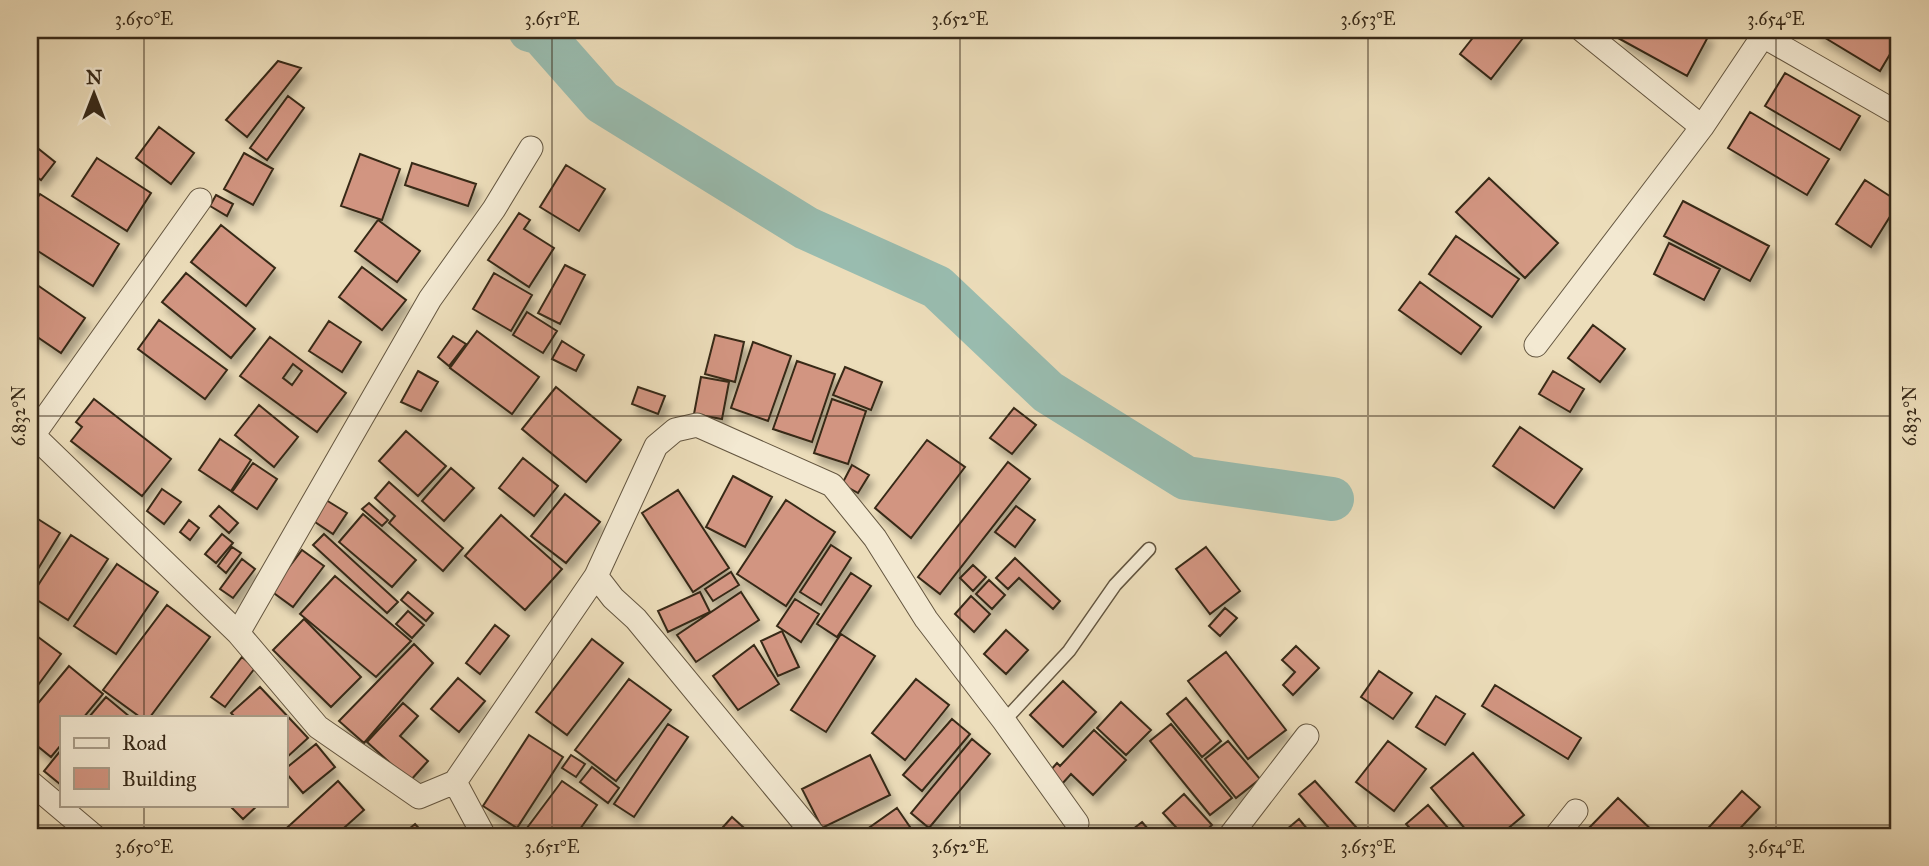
<svg xmlns="http://www.w3.org/2000/svg" width="1929" height="866" viewBox="0 0 1929 866" font-family="'IM FELL Great Primer',serif">
<style>
.lines{fill:none;stroke-linecap:round;stroke-linejoin:round}
.river{stroke:#99bcaf;stroke-width:44}
.building{fill:#d29581;stroke:#372918;stroke-width:2;fill-rule:evenodd;filter:url(#shadow)}
.lane-casing{stroke:#645640;stroke-width:15}
.street-casing{stroke:#645640;stroke-width:25}
.lane{stroke:#f3e9d2;stroke-width:12}
.street{stroke:#f3e9d2;stroke-width:23}
.ticks{fill:none;stroke:#372918;stroke-width:2;stroke-opacity:0.45}
.neatline{fill:none;stroke:#372918;stroke-width:2.5}
.ticks-label{font-size:18px;text-anchor:middle;fill:#372918}
</style>
<defs>
<filter id="shadow"><feDropShadow dx="4.5" dy="8" stdDeviation="3.5" flood-color="#0004"/></filter>
</defs>
<rect width="100%" height="100%" fill="#ecddba"/>
<filter id="stains"><feTurbulence type="fractalNoise" baseFrequency=".00286" numOctaves="4"/><feColorMatrix values="0 0 0 0 .2 0 0 0 0 .09 0 0 0 0 .02 0 0 0 .5 -.17"/></filter>
<radialGradient id="worn" r=".72"><stop offset=".6" stop-color="#630" stop-opacity="0"/><stop offset="1" stop-color="#630" stop-opacity=".3"/></radialGradient>
<g class="lines">
<path class="river" d="M530 30 541 33 602 102 806 228 937 287 1048 392 1186 478 1332 499"/>
</g>
<path class="building" d="M1479 30H1513L1523 38 1491 79 1460 54Z
M1622 30H1698L1709 35 1687 76 1618 38Z
M1819 30H1899V39L1880 71 1817 33Z
M278 61 301 68 247 137 226 120Z
M1785 73 1860 116 1840 150 1765 106Z
M288 96 304 108 267 160 250 148Z
M1750 112 1829 159 1807 195 1728 148Z
M159 127 194 153 171 184 136 158Z
M30 142 55 162 41 180 30 172Z
M244 153 273 169 253 205 224 189Z
M360 154 400 169 382 220 341 206Z
M97 158 151 193 127 231 72 196Z
M412 163 476 184 468 206 405 185Z
M566 165 605 189 579 231 540 207Z
M1489 178 1558 243 1525 278 1456 212Z
M1865 180 1899 202 1871 247 1836 224Z
M40 194 119 244 93 286 30 246V209Z
M216 195 233 204 227 216 210 206Z
M1683 201 1769 246 1750 281 1664 236Z
M519 213 530 220 524 229 554 248 529 287 488 260Z
M378 220 420 251 397 282 355 251Z
M221 225 275 268 246 306 191 262Z
M1456 236 1519 279 1492 317 1429 274Z
M1669 243 1720 269 1704 300 1654 274Z
M565 265 585 275 560 324 538 313Z
M362 267 406 300 382 330 339 297Z
M186 273 255 329 231 358 162 302Z
M494 273 532 295 511 331 473 309Z
M30 280 85 318 61 353 30 332Z
M1420 282 1481 327 1461 354 1399 310Z
M527 312 557 331 543 353 513 335Z
M159 320 227 370 205 399 138 349Z
M329 321 361 342 342 372 309 351Z
M1593 325 1625 349 1600 382 1568 358Z
M477 331 539 377 512 414 450 368Z
M715 335 744 342 735 382 705 374Z
M453 336 466 344 449 366 438 357Z
M270 337 346 393 317 432 240 376ZM293 364 302 371 292 385 283 378Z
M562 341 584 355 576 371 552 359Z
M753 342 791 356 768 421 731 408Z
M797 361 835 374 812 442 773 429Z
M845 367 882 382 871 410 833 395Z
M418 371 438 382 421 411 401 402Z
M1553 371 1584 389 1570 412 1539 394Z
M701 377 729 382 722 419 694 414Z
M556 387 621 440 586 482 522 429Z
M638 387 665 396 658 414 632 404Z
M94 399 171 459 142 496 71 441 82 427 76 422Z
M832 399 866 411 848 464 814 453Z
M259 405 298 437 274 467 235 435Z
M1014 408 1036 425 1012 454 990 438Z
M1520 427 1582 469 1554 508 1493 466Z
M406 431 446 466 418 496 379 461Z
M220 439 251 460 231 491 199 470Z
M927 440 965 467 911 538 875 508Z
M523 458 558 486 534 516 499 488Z
M1008 462 1030 479 940 594 918 577Z
M253 463 277 479 257 509 232 492Z
M852 465 869 475 858 493 842 484Z
M451 468 474 488 444 521 422 501Z
M733 476 772 497 745 547 706 527Z
M389 482 463 548 443 571 389 523 395 516 375 498Z
M162 489 181 502 164 524 147 511Z
M678 490 729 568 693 592 642 513Z
M565 494 600 522 566 563 531 536Z
M326 500 347 513 333 534 312 520Z
M786 500 835 532 786 606 737 574Z
M369 503 388 520 382 526 362 509Z
M219 506 238 523 229 533 210 516Z
M1016 506 1035 520 1015 547 995 532Z
M30 514 60 533 30 582Z
M363 514 416 560 392 587 339 542Z
M501 515 562 569 525 610 465 556Z
M189 520 199 528 190 540 180 532Z
M222 534 233 543 216 563 205 554Z
M324 534 398 602 387 613 313 545Z
M71 535 108 559 68 620 31 596Z
M831 545 851 558 821 605 800 592Z
M232 547 241 553 226 573 218 566Z
M1206 547 1240 591 1210 614 1176 569Z
M302 550 324 566 293 607 271 591Z
M1015 558 1060 601 1053 609 1019 578 1008 589 996 578Z
M242 559 255 569 233 598 220 589Z
M117 564 158 592 116 654 74 626Z
M973 565 986 577 973 591 960 578Z
M731 572 739 585 713 601 705 589Z
M851 573 871 586 837 637 817 624Z
M335 576 411 641 376 677 300 614Z
M989 580 1005 595 992 609 976 594Z
M408 592 433 613 426 621 401 600Z
M700 592 710 612 668 632 658 611Z
M741 592 759 620 696 662 677 635Z
M971 596 990 614 974 632 955 614Z
M795 599 819 614 801 642 777 626Z
M167 605 210 637 150 717H140L103 690Z
M1225 608 1237 618 1220 636 1209 626Z
M408 611 424 625 412 638 396 624Z
M304 619 361 677 331 707 273 650Z
M495 625 509 636 480 674 466 663Z
M1006 630 1028 650 1006 674 984 654Z
M30 631 61 654 30 696Z
M782 631 799 667 778 676 761 641Z
M841 634 875 656 826 732 791 710Z
M592 639 623 663 567 735 536 712Z
M414 644 433 663 364 743 339 721Z
M754 645 779 684 738 710 713 676Z
M1296 646 1319 668 1293 695 1283 685 1295 672 1282 660Z
M1226 652 1286 730 1248 759 1188 681Z
M242 657 255 668 225 707 211 697Z
M69 666 103 694 84 717H61V745L51 757 30 740V713Z
M1379 671 1412 693 1393 719 1361 697Z
M458 678 485 701 459 732 431 709Z
M629 679 671 710 616 781 575 750Z
M916 679 949 705 905 760 872 733Z
M1063 681 1096 712 1063 747 1030 715Z
M1495 685 1581 738 1568 759 1482 706Z
M260 687 308 738 285 759V717H235L231 713Z
M1436 696 1465 714 1445 745 1416 727Z
M106 697 130 717H89Z
M1186 698 1221 741 1202 757 1167 714Z
M1121 702 1151 730 1126 755 1097 728Z
M403 703 418 716 400 736 428 761 410 781 367 742Z
M952 719 970 734 922 791 903 775Z
M668 724 688 737 634 817 614 804Z
M1171 724 1232 798 1210 815 1150 741Z
M1094 730 1126 760 1093 795 1071 774 1062 784 1049 772 1057 763 1060 766Z
M529 735 563 757 517 828 483 806Z
M972 739 990 754 929 828 911 813Z
M1228 741 1260 779 1236 798 1205 759Z
M1388 741 1426 769 1394 811 1356 782Z
M316 744 335 767 303 793 285 772V769Z
M61 750V785L44 771Z
M1473 753 1524 815 1499 836H1471L1431 788Z
M571 755 585 764 576 777 562 768Z
M870 755 890 795 822 828 802 789Z
M592 767 619 788 608 803 580 782Z
M338 781 364 810 335 836H278Z
M562 781 597 805 575 836H521Z
M1315 781 1364 836H1336L1299 794Z
M1742 791 1760 807 1733 836H1701Z
M1184 794 1212 825 1200 836H1184L1163 813Z
M1618 798 1658 836H1593L1587 830Z
M229 805H258L243 819Z
M1428 805 1455 836H1417L1406 824Z
M897 808 912 830 903 836H866L863 832Z
M732 817 753 836H715Z
M1299 819 1313 836H1279Z
M1142 822 1154 836H1124Z
M415 824 426 836H400Z"/>
<g class="lines">
<g class="lane-casing">
<path id="lane" d="M1004 721 1069 651 1115 585 1149 549"/>
</g>
<g class="street-casing">
<path id="street" d="M1582 30 1702 127
M1763 36 1899 114
M1536 345 1702 127 1763 36 1766 30
M30 432 238 633 318 727 419 797 455 782 596 576 656 446 675 430 697 425 832 485 875 538 926 619 1004 721 1077 823
M34 434 200 200
M596 576 613 598 636 619 815 836
M238 633 430 299 494 209 531 148
M30 782 94 836
M455 782 484 836
M1230 836 1307 736
M1556 836 1576 811"/>
</g>
<use href="#lane" class="lane"/>
<use href="#street" class="street"/>
</g>
<path class="ticks" d="M144 30V717M552 30V836M960 30V836M1368 30V836M1776 30V836M30 416H1899M144 805V836M30 825H1899"/>
<rect width="1929" height="866" fill="none" stroke="#ecddba" stroke-width="77"/>
<rect x="60" y="716" width="228" height="91" fill="#f3e9d2" stroke="#a89c88" stroke-width="2"/>
<rect x="74" y="738" width="35" height="10" fill="#f3e9d2" stroke="#a89c88" stroke-width="2"/>
<text x="122" y="750" font-size="21" fill="#372918">Road</text>
<rect x="74" y="768" width="35" height="21" fill="#d29581" stroke="#a89c88" stroke-width="2"/>
<text x="122" y="786" font-size="21" fill="#372918">Building</text>
<g transform="translate(94 94)" stroke="#f3e9d2" stroke-width="5" paint-order="stroke">
<path d="M0-5L12 26L0 18L-12 26Z" fill="#372918"/>
<text y="-10" font-size="19" font-weight="bold" text-anchor="middle" fill="#372918">N</text>
</g>
<rect x="38" y="38" width="1852" height="790" class="neatline"/>
<g class="ticks-label">
<text x="144" y="25">3.650°E</text>
<text x="552" y="25">3.651°E</text>
<text x="960" y="25">3.652°E</text>
<text x="1368" y="25">3.653°E</text>
<text x="1776" y="25">3.654°E</text>
<text transform="translate(19 416) rotate(-90)" y="6">6.832°N</text>
<text transform="translate(1910 416) rotate(-90)" y="6">6.832°N</text>
<text x="144" y="853">3.650°E</text>
<text x="552" y="853">3.651°E</text>
<text x="960" y="853">3.652°E</text>
<text x="1368" y="853">3.653°E</text>
<text x="1776" y="853">3.654°E</text>
</g>
<rect width="100%" height="100%" filter="url(#stains)"/>
<rect width="100%" height="100%" fill="url(#worn)"/>
</svg>
